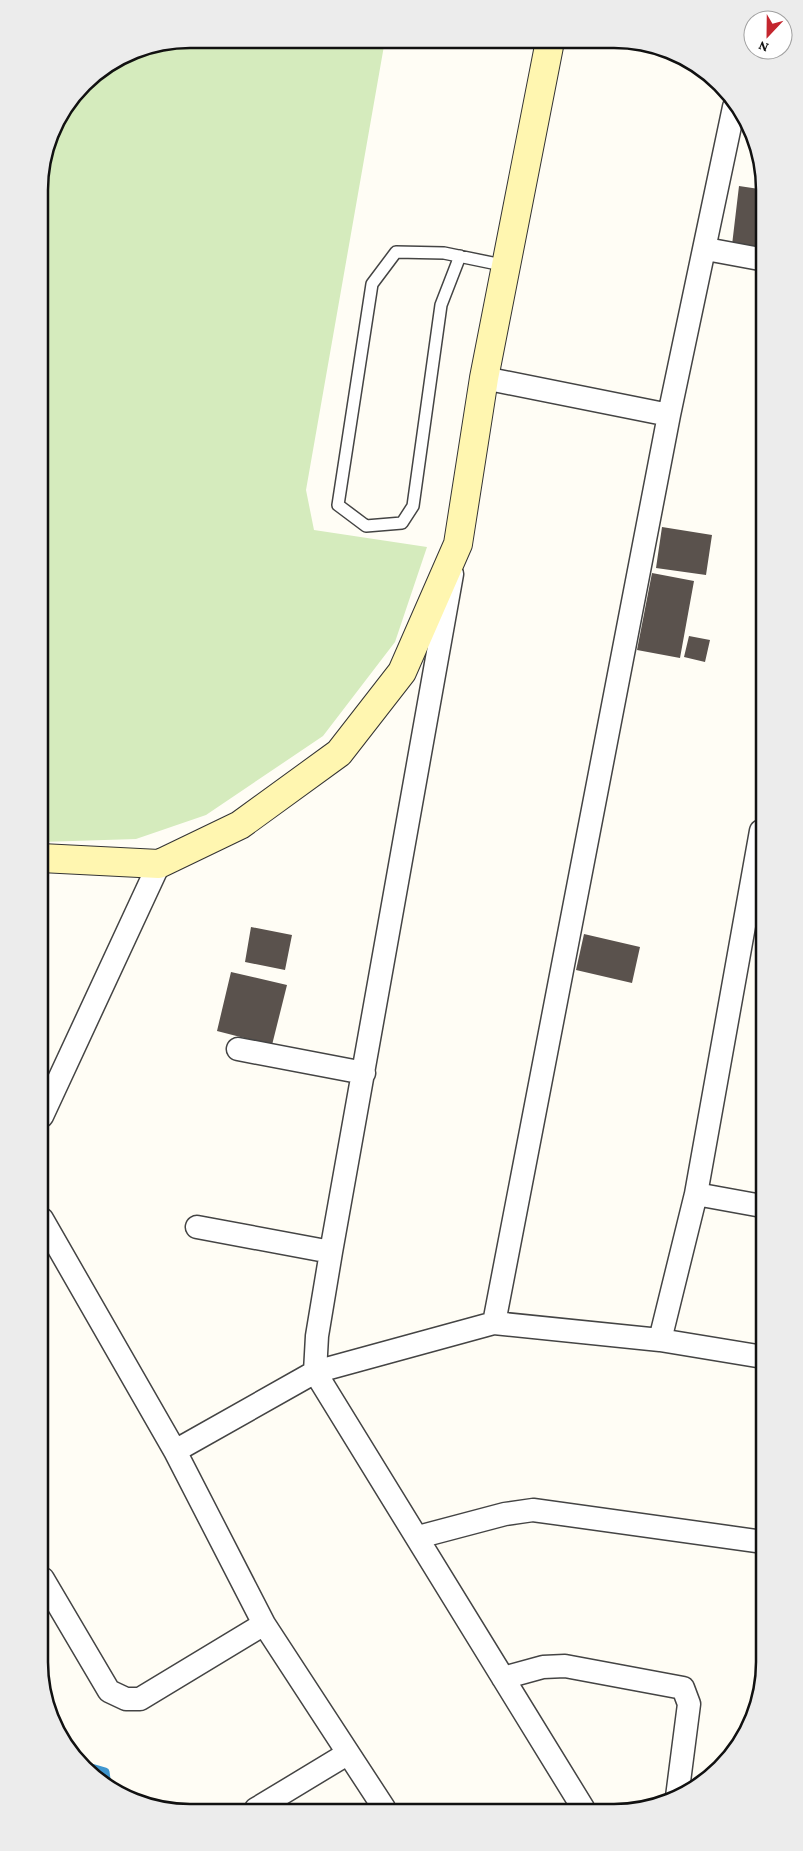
<svg xmlns="http://www.w3.org/2000/svg" width="803" height="1851" viewBox="0 0 803 1851" font-family="'Crimson Pro',serif">
<style>
.green{fill:#d5ebbd}
.lines{fill:none;stroke-linecap:round;stroke-linejoin:round}
.stream{stroke:#3f96cf;stroke-width:9}
.building{fill:#5a524d}
.lane-casing{stroke:#444;stroke-width:14}
.street-casing{stroke:#444;stroke-width:25}
.secondary-casing{stroke:#333;stroke-width:30}
.lane{stroke:#fff;stroke-width:11}
.street{stroke:#fff;stroke-width:22}
.secondary{stroke:#fff6b0;stroke-width:28}
.rim{fill:none;stroke:#111;stroke-width:2.5}
</style>
<rect width="100%" height="100%" fill="#fffdf5"/>
<path class="green" d="M189 39 385 40 306 490 314 530 427 547 395 642 323 736 206 815 136 839 41 842 39 179 54 122 90 76 132 50Z"/>
<g class="lines">
<path class="stream" d="M81 1765 105 1772 107 1786"/>
</g>
<path class="building" d="M616 41 643 42 651 44 650 48Z
M739 186 759 189 760 249 732 245Z
M662 527 712 535 706 575 656 568Z
M652 573 694 581 680 658 637 650Z
M689 636 710 640 705 662 684 657Z
M251 927 292 935 285 970 245 962Z
M584 934 640 947 632 983 576 970Z
M231 972 287 985 272 1045 217 1031Z"/>
<g class="lines">
<g class="lane-casing">
<path id="lane" d="M460 256 441 305 413 506 402 523 366 526 338 505 372 284 396 252 444 253 507 266"/>
</g>
<g class="street-casing">
<path id="street" d="M706 249 760 259
M484 378 669 415
M452 574 331 1252 317 1336 315 1372 583 1808
M238 1049 364 1073
M42 1116 159 864
M696 1194 762 1206
M42 1219 175 1451 264 1624 384 1808
M197 1227 331 1252
M494 1323 669 415 734 107
M660 1340 696 1194 761 831
M175 1451 315 1372 494 1323 660 1340 763 1357
M418 1537 505 1514 533 1510 764 1542
M43 1579 109 1691 126 1699H140L264 1624
M503 1678 543 1667 565 1666 683 1688 689 1704 677 1797
M256 1809 347 1754"/>
</g>
<g class="secondary-casing">
<path id="secondary" d="M41 858 159 864 240 825 339 753 402 672 458 544 484 378 550 41"/>
</g>
<use href="#lane" class="lane"/>
<use href="#street" class="street"/>
<use href="#secondary" class="secondary"/>
</g>
<path d="M0 0H803V1851H0ZM190 48H614A142 142 0 0 1 756 190V1662A142 142 0 0 1 614 1804H190A142 142 0 0 1 48 1662V190A142 142 0 0 1 190 48Z" fill="#ececec" fill-rule="evenodd"/>
<path class="rim" d="M190 48H614A142 142 0 0 1 756 190V1662A142 142 0 0 1 614 1804H190A142 142 0 0 1 48 1662V190A142 142 0 0 1 190 48Z"/>
<g transform="translate(768 35) rotate(202)"><circle r="24" fill="#ffffff" stroke="#a0a0a0"/>
<path d="M0-4L9 19L0 12L-9 19Z" fill="#c4262e"/>
<text y="-8" font-size="14" font-weight="bold" text-anchor="middle" fill="#111111">N</text>
</g>
</svg>
